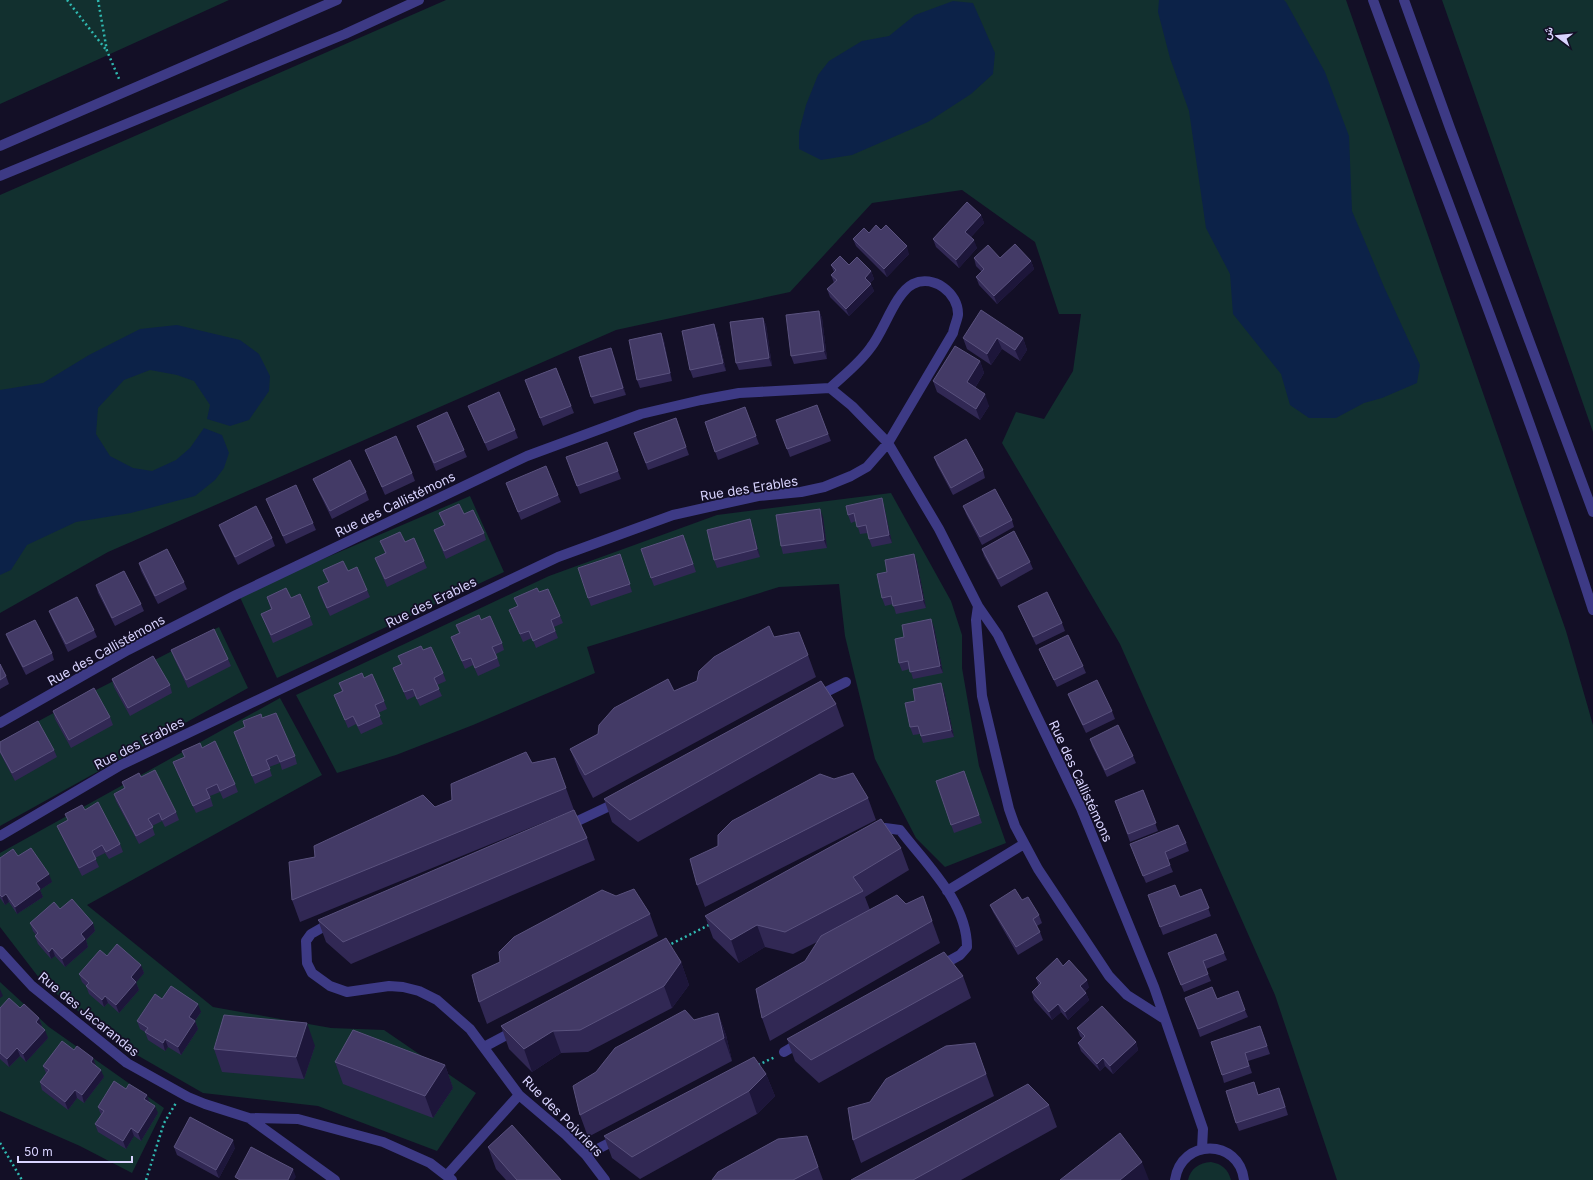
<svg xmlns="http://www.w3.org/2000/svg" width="1593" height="1180" viewBox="0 0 1593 1180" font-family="Inter,Vazirmatn,sans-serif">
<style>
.green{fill:#12302f}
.water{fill:#0c2248}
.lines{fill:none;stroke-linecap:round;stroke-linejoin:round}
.path{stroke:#2fb8b0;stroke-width:2.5;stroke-dasharray:2 3;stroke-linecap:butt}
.minor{stroke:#3d3a85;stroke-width:10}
.wall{fill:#312854}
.shaded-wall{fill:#1d163a}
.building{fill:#433a66;stroke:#5a527e}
.labels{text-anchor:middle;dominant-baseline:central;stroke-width:3.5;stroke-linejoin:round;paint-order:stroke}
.street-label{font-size:13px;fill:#d9d4ff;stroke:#130f26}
</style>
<rect width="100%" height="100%" fill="#130f26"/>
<path class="green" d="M0 0H229L0 104Z
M446 0H1346L1566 631 1593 725V1180H1337L1275 995 1120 644 1002 443 1016 412 1044 419 1073 371 1081 314H1059L1035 242 962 190 872 203 790 292 616 330 108 552 0 613V195Z
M1442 0H1593V432Z
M891 493 951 601 962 635V668L979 766 1006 843 945 867 916 838 875 759 845 636 839 584 779 587 587 647 595 673 473 725 396 755 337 773 296 695 549 576 717 515Z
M470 496 504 572 277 678 239 595Z
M219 627 248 688 0 826V742L96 690Z
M280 698 322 775 87 905 213 1007 331 1028 384 1030 476 1093 437 1151 318 1106 203 1093 123 1047 43 983 0 927V853Z
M0 982 49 1027 164 1108 132 1173 80 1146 0 1111Z
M1211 1162C1222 1164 1228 1169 1231 1180H1188C1191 1168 1199 1163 1211 1162Z"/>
<path class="water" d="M1159 0H1284L1286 2 1325 72 1349 136 1352 211 1385 289 1420 365 1417 383 1382 398 1364 403 1336 418H1309L1290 405 1281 374 1233 314 1230 274 1206 228 1189 111 1170 58 1158 12Z
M953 1 973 3 995 53 993 74 971 94 928 122 852 155 821 160 799 149V132L806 105 818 75 829 61 862 41 889 36 915 15Z
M177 325 240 340 259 354 270 376 269 391 249 420 230 426 207 419 210 405 194 381 177 375 150 370 124 380 98 408 96 434 110 456 133 468 152 471 176 460 190 448 204 428 222 435 229 453 224 468 215 480 195 496 131 513 76 522 27 545 11 570 0 575V390L43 383 89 355 140 329Z"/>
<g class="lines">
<path class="path" d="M67 0 107 51
M98 0 107 51 120 81
M667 946 711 924
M758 1065 775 1057
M0 1143 22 1180
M146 1180 164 1123 176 1103"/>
<path class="minor" d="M1373 0C1447 203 1527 404 1593 610
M1404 0 1450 128 1593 512
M0 146 337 0
M0 176 345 34 419 0
M978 606 976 620 982 696 1009 809 1015 826 1038 869 1109 976 1127 995 1163 1018
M816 697 846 682
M0 723 128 650 236 595 527 456 641 414 701 400 739 393 830 388 852 406 888 443 939 529 978 606 998 635 1081 808 1154 987 1203 1129 1202 1149
M567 826 618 802
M875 833 885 828 900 830C926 864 967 902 967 947L960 955 940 966
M0 836 121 765 558 557 673 515 758 496 801 492 824 487 851 476 867 467 888 443 953 333C954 327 957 321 958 315 959 293 933 274 913 284 895 293 884 331 871 347 860 363 844 375 830 388
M947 891 1024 844
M332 922 311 934 306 941 307 963 312 973 330 986 347 992 389 986 403 987 419 991 437 1000 470 1029 519 1095 566 1135 586 1155 605 1180
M0 951 32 986 127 1063 188 1097 205 1104 249 1118 335 1180
M484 1047 516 1030
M784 1052 801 1042
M249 1118 298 1119 383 1142 430 1163 452 1180
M586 1155 619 1138
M447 1175 519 1095
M1175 1180C1181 1138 1239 1138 1244 1180"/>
</g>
<path class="wall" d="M981 215 984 223 971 237 977 248 959 268 936 247 933 239Z
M881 230 909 254 887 277 856 246 853 239 869 233Z
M974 258H1000L1031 261 1034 269 997 304 979 285 976 277 982 272 976 266Z
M831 265H849L871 271 874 279 870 283 874 291 849 316 830 297 827 289 834 283 831 275 834 272Z
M819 311 822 318 827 359 794 364 791 356Z
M763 318 766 325 772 366 739 370 736 363Z
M717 331 726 371 693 378 690 370Z
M661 333 664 341 672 381 640 388 637 380Z
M963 338H1023L1027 350 1020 361 1002 349 991 365 967 349Z
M614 356 626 395 594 404 591 397Z
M980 361 984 373 975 388 989 406 980 420 937 392 933 381Z
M556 368 574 413 543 426 525 380Z
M817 405 831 441 790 457 776 420Z
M468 406 515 430 518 438 488 451Z
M745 407 759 444 718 460 705 422Z
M676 418 689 455 648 470 634 433Z
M417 426 464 450 467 457 436 471Z
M607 442 621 479 580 494 566 457Z
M365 450 412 473 415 481 385 495Z
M934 457 983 470 985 478 953 495 937 465Z
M313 479 366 492 369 500 332 519 316 486Z
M506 483 558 495 561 502 521 520Z
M882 498 884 506 892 543 872 547 869 539 868 533 860 534 856 521 851 523 848 515Z
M266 499 313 523 316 530 286 544Z
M963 506 1012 520 1014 527 982 545 966 514Z
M439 513 464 514 484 533 486 540 446 559 437 538 434 530 444 525Z
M823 517 827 548 783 554 781 546Z
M219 525 272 538 275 546 238 565 222 533Z
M752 527 760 557 717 568 714 560Z
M380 541 424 561 427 568 387 587 378 566 375 558 385 553Z
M686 542 696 572 654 586 651 578Z
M982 549 1030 562 1033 569 1001 587 984 556Z
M623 562 632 592 591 606 588 598Z
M917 562 926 608 896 614 893 604 885 606 882 598Z
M139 563 184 582 187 589 158 604 141 571Z
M323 570 348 571 367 590 370 597 330 616 320 595 318 587 328 582Z
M96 585 141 604 144 611 115 626 98 593Z
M539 592 560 616 563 623 554 627 558 638 536 648 532 638 523 642 509 610 518 606 514 598Z
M267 597 291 598 310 617 313 625 273 643 261 614 271 610Z
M1018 606 1062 623 1065 631 1036 645 1021 613Z
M49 611 94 630 97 637 68 652 52 619Z
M481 620 502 643 504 650 496 654 500 666 478 676 473 665 465 669 451 637 459 633 456 625Z
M934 627 943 673 913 679 910 669 902 671 899 663 904 637Z
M6 634 52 653 54 660 26 675 9 642Z
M774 637 808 655 816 677 593 798 579 771 570 749 598 734 674 691 697 681Z
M1039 649 1083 666 1086 673 1057 687 1042 656Z
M171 650 228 659 231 666 188 688 174 658Z
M423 650 443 673 446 681 437 685 442 696 420 706 415 696 407 700 393 668 401 664 398 656Z
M0 664 6 676 9 684 0 689Z
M364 678 384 701 387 709 378 713 383 724 361 734 356 724 348 728 334 695 342 692 339 683Z
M112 679 170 685 172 693 130 716 114 687Z
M941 683 944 691 954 737 923 743 920 734 913 735 910 727 915 701Z
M1068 694 1112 711 1115 719 1086 733 1071 702Z
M836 704 844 726 638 842 612 822 604 799Z
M53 711 110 717 113 725 71 748 55 719Z
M262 718 295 756 297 764 282 770 280 763 269 767 272 776 255 784 234 732 245 727Z
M1090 739 1133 756 1136 763 1107 777 1092 746Z
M0 742 54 750 57 757 15 781 0 753Z
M202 748 235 784 238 792 223 799 220 792 210 796 213 806 196 813 176 770 173 762 184 757 182 751Z
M555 758 574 810 300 922 292 900 315 857 435 807 532 763Z
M964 771 982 823 954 833 936 781Z
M141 777 176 812 179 820 165 827 162 821 152 826 155 835 139 844 116 801 114 794 124 788 122 782Z
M1143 790 1158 831 1130 842 1115 801Z
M868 798 876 820 705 907 697 885 718 846Z
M85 810 120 844 123 852 109 859 105 853 95 858 99 867 82 876 60 833 57 826 68 820 65 814Z
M587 838 595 860 351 964 326 942 318 920Z
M1186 843 1189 851 1168 860 1173 872 1146 883 1133 852Z
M901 848 909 870 865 897 870 910 906 904 923 896 940 943 770 1041 762 1018 805 961 819 941 793 954 765 947 739 963 713 938 705 916Z
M18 856 52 882 40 890 43 897 17 914 9 902 5 905 0 898V858Z
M1201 889 1211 916 1163 935 1148 895 1180 897Z
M1022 900 1039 915 1042 923 1037 926 1040 932 1043 940 1018 955 993 912 990 905Z
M60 909 93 923 95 931 86 940 88 947 65 967 55 956 51 959 38 944 35 936 36 935 33 931 30 923Z
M650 914 658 936 487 1024 479 1002Z
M1168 953H1224L1227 960 1206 969 1211 981 1184 992Z
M107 956 141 965 144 973 136 982 139 990 119 1013 108 1003 104 1007 89 994 86 986 82 982 79 974Z
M681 962 689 985 672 1008 588 1052 561 1053 532 1072 509 1049 501 1026Z
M1063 966 1089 987 1085 991 1086 993 1089 1000 1068 1020 1061 1012 1052 1020 1034 1000 1032 992 1039 986 1036 978Z
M963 976 971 998 819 1083 795 1061 787 1039Z
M162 999 201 1012 195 1021 198 1029 181 1055 168 1047 165 1051 148 1040 145 1032 140 1029 137 1021Z
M1217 999 1245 1010 1248 1017 1200 1037 1188 1005Z
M0 1008H20L39 1018 42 1026 41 1027 48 1038 26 1062 20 1056 9 1067 0 1059Z
M718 1013 726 1035 732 1061 588 1137 580 1115Z
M1077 1028 1136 1042 1138 1050 1113 1074 1105 1066 1100 1071 1081 1051 1078 1043 1083 1039 1080 1036Z
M1263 1034 1270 1054 1248 1061 1252 1073 1224 1083 1222 1075Z
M975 1043 994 1096 861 1163 853 1140 870 1102Z
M315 1046 304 1079 222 1072 214 1049Z
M74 1050 93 1058 96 1066 104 1077 84 1103 77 1098 68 1110 42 1090 40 1082 46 1073 43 1066Z
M335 1062 445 1065 453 1088 433 1118 343 1084Z
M766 1074 775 1096 757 1114 640 1179 612 1158 604 1136Z
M1258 1095H1282L1288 1115 1239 1131 1236 1123Z
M149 1102 158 1113 141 1141 134 1136 126 1149 98 1132 95 1124 101 1115 98 1107Z
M1049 1105 1057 1127 961 1180H851Z
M807 1136 823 1180H712Z
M174 1147 235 1148 219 1178 177 1155Z
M488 1147 561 1180H506L496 1169Z"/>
<path class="shaded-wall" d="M981 215 984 223 968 240 965 232Z
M974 240 977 248 959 268 956 260Z
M907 246 909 254 887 277 884 269Z
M1031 261 1034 269 997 304 994 296Z
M871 271 874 279 868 285 865 278Z
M871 284 874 291 849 316 846 309Z
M819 311 822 318 827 359 824 351Z
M763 318 766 325 772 366 769 358Z
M714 324 717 331 726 371 723 363Z
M661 333 664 341 672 381 670 373Z
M997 338 1002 349 991 365 987 354Z
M1023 338 1027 350 1020 361 1015 350Z
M611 348 614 356 626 395 623 388Z
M980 361 984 373 971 394 967 382Z
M985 394 989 406 980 420 976 409Z
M882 498 884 506 892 543 889 535Z
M820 509 823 517 827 548 824 540Z
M750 519 752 527 760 557 757 549Z
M914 554 917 562 926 608 923 600Z
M931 619 934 627 943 673 940 666Z
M941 683 944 691 954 737 951 730Z
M49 874 52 882 40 890 43 897 17 914 15 907 36 883Z
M6 894 9 902 5 905 2 897Z
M93 923 95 931 86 940 88 947 65 967 62 959 81 934Z
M757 925 765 947 739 963 731 940Z
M52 948 55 956 51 959 49 952Z
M681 962 689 985 672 1008 664 986Z
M141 965 144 973 134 985 131 977Z
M1087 980 1089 987 1083 993 1080 986Z
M136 982 139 990 119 1013 116 1005Z
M0 989 3 996 0 998Z
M1086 993 1089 1000 1068 1020 1065 1012Z
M105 996 108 1003 104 1007 102 1000Z
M198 1004 201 1012 192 1025 189 1017Z
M1058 1004 1061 1012 1052 1020 1049 1012Z
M718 1013 726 1035 732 1061 724 1038Z
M39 1018 42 1026 38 1030 36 1022Z
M195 1021 198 1029 181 1055 178 1047Z
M307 1023 315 1046 304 1079 296 1057Z
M45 1030 48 1038 26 1062 23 1054Z
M553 1031 561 1053 532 1072 524 1049Z
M165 1039 168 1047 165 1051 163 1043Z
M1136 1042 1138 1050 1113 1074 1110 1066Z
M17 1048 20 1056 9 1067 7 1059Z
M93 1058 96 1066 94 1070 91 1062Z
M1103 1058 1105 1066 1100 1071 1097 1064Z
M445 1065 453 1088 433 1118 425 1096Z
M101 1070 104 1077 84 1103 82 1095Z
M766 1074 775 1096 757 1114 749 1091Z
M75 1090 77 1098 68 1110 65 1102Z
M147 1095 150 1103 144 1099Z
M155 1106 158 1113 141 1141 138 1133Z
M131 1128 134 1136 126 1149 123 1141Z
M233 1140 235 1148 219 1178 216 1170Z
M1142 1162 1149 1180H1120Z
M293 1169 296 1177 294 1180H288Z"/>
<path class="building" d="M967 202 981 215 965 232 974 240 956 260 933 239Z
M876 225 881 230 886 225 907 246 884 269 853 239 864 228 869 233Z
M1015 244 1031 261 994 296 976 277 984 269 974 258 988 245 1000 258Z
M840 256 849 265 857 257 871 271 865 278 871 284 846 309 827 289 837 280 831 275 836 270 831 265Z
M981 310 1023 338 1015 350 997 338 987 354 963 338Z
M819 311 824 351 791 356 786 315Z
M763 318 769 358 736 363 730 322Z
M714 324 723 363 690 370 682 331Z
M661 333 670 373 637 380 629 340Z
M955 346 980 361 967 382 985 394 976 409 933 381Z
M611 348 623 388 591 397 579 357Z
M556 368 571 406 540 418 525 380Z
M499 392 515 430 485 443 468 406Z
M817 405 828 434 787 449 776 420Z
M745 407 756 436 715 452 705 422Z
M447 412 464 450 434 463 417 426Z
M676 418 686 447 646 463 634 433Z
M396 436 412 473 382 487 365 450Z
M966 439 983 470 951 488 934 457Z
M607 442 618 471 577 486 566 457Z
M350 460 366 492 330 511 313 479Z
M546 466 558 495 518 512 506 483Z
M296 485 313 523 283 536 266 499Z
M995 489 1012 520 980 537 963 506Z
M882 498 889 535 869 539 866 525 857 527 854 513 848 515 846 506Z
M459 504 464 514 473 510 484 533 444 551 434 530 445 525 439 513Z
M256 506 272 538 235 557 219 525Z
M820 509 824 540 781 546 776 515Z
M750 519 757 549 714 560 707 530Z
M1014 531 1030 562 998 579 982 549Z
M400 532 405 542 414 538 424 561 385 579 375 558 386 553 380 541Z
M683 535 693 564 651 578 641 549Z
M167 549 184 582 155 596 139 563Z
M620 554 630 584 588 598 578 568Z
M914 554 923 600 893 606 891 596 882 598 877 574 887 572 885 560Z
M343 561 348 571 357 567 367 590 327 608 318 587 329 582 323 570Z
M124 571 141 604 112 618 96 585Z
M286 588 291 598 300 594 310 617 271 635 261 614 272 609 267 597Z
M537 588 539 592 548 589 560 616 551 620 555 631 533 641 529 631 520 634 509 610 518 606 514 598Z
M1047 592 1062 623 1033 637 1018 606Z
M77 597 94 630 66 644 49 611Z
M479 615 481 620 490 616 502 643 492 647 497 658 475 668 471 658 462 661 451 637 460 633 456 625Z
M931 619 940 666 910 672 908 661 899 663 895 639 904 637 902 625Z
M35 620 52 653 23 667 6 634Z
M769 626 774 637 799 632 808 655 585 775 570 749 598 734 599 725 614 708 668 679 674 691 697 681 699 671 714 657Z
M214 629 228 659 186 680 171 650Z
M1068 635 1083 666 1054 680 1039 649Z
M421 646 423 650 431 647 443 673 434 678 439 689 417 699 413 689 404 692 393 668 402 664 398 656Z
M153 656 170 685 128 708 112 679Z
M0 664 6 676 0 680Z
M362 673 364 678 372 674 384 701 375 705 380 716 358 726 353 716 345 720 334 695 343 691 339 683Z
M1097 680 1112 711 1083 725 1068 694Z
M821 681 836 704 630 820 604 799Z
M941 683 951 730 921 736 918 726 910 727 905 703 915 701 913 689Z
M94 688 110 717 69 740 53 711Z
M276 713 295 756 280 762 277 755 266 760 270 769 252 776 234 732 245 727 243 721 261 714 262 718Z
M38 721 54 750 12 773 0 751V742Z
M1118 725 1133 756 1105 770 1090 739Z
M215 741 235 784 220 791 217 784 206 789 210 798 193 806 173 762 185 757 182 751 200 743 202 748Z
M526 752 532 763 555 758 566 788 292 900 289 862 315 857 314 846 423 795 435 807 452 800 451 784Z
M155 770 176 812 162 820 159 813 148 819 153 827 136 836 114 794 125 788 122 782 139 773 141 777Z
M964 771 979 815 951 825 936 781Z
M853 773 868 798 697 885 690 859 718 846V835L732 821 820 774 834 779Z
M1143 790 1156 823 1128 834 1115 801Z
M98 802 120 844 106 852 102 845 92 851 96 859 79 868 57 826 68 820 65 814 82 805 85 810Z
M574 810 587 838 343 942 318 920Z
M881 819 901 848 853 877 863 891 785 932 757 925 731 940 705 916Z
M1178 825 1186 843 1165 852 1170 865 1143 876 1130 844Z
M31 848 49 874 36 883 40 889 15 907 6 894 2 897 0 895V858L13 849 18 856Z
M1175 885 1180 897 1201 889 1209 908 1160 927 1148 895Z
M634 889 650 914 479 1002 472 975 500 962 499 952 514 937 602 890 616 896Z
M1015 889 1022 900 1028 897 1039 915 1033 919 1040 932 1016 947 990 905Z
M897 895 906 904 923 896 932 921 762 1018 756 989 805 961 821 936Z
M72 899 93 923 81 934 85 939 62 959 52 948 49 952 35 936 38 933 30 923 54 902 60 909Z
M1216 934 1224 953 1203 961 1208 974 1181 985 1168 953Z
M666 938 681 962 664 986 580 1030 553 1031 524 1049 501 1026Z
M117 944 141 965 131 977 136 982 116 1005 105 996 102 1000 86 986 89 983 79 974 100 950 107 956Z
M944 952 963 976 811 1060 787 1039Z
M1057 958 1063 966 1069 960 1087 980 1080 986 1086 993 1065 1012 1058 1004 1049 1012 1032 992 1041 983 1036 978Z
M171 986 198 1004 189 1017 195 1021 178 1047 165 1039 163 1043 145 1032 148 1028 137 1021 155 994 162 999Z
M1212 987 1217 999 1238 991 1245 1010 1198 1029 1185 998Z
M9 998 20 1008 24 1004 39 1018 36 1022 45 1030 23 1054 17 1048 7 1059 0 1053V1008Z
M1102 1006 1136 1042 1110 1066 1103 1058 1097 1064 1078 1043 1085 1036 1077 1028Z
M685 1010 694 1020 718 1013 724 1038 580 1115 573 1086 596 1072 615 1048Z
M224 1015 307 1023 296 1057 214 1049Z
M1260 1026 1267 1046 1245 1053 1249 1066 1222 1075 1211 1042Z
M353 1030 445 1065 425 1096 335 1062Z
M62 1041 74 1050 77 1046 93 1058 91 1062 101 1070 82 1095 75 1090 65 1102 40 1082 49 1070 43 1066Z
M975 1043 986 1074 853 1140 848 1108 870 1102 886 1079 946 1046Z
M754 1057 766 1074 749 1091 632 1157 604 1136Z
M114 1081 126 1089 129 1084 147 1095 144 1099 155 1106 138 1133 131 1128 123 1141 95 1124 104 1111 98 1107Z
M1254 1082 1258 1095 1279 1088 1285 1107 1236 1123 1226 1091Z
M1028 1084 1049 1105 913 1180H851Z
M190 1117 233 1140 216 1170 174 1147Z
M512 1125 561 1180H517L488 1147Z
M1120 1133 1142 1162 1120 1180H1060Z
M807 1136 818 1167 793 1180H712L718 1172 778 1139Z
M251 1147 293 1169 288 1180H240L235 1177Z"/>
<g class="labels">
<g class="street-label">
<text transform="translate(749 488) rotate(-9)">Rue des Erables</text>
<text transform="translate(395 504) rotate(-26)">Rue des Callistémons</text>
<text transform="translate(431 602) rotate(-26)">Rue des Erables</text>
<text transform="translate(106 650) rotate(-29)">Rue des Callistémons</text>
<text transform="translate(139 743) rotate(-27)">Rue des Erables</text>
<text transform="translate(1081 781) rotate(65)">Rue des Callistémons</text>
<text transform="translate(89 1014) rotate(39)">Rue des Jacarandas</text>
<text transform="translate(563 1116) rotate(45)">Rue des Poivriers</text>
</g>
</g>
<g transform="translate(1557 36) rotate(286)" stroke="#130f26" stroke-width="3" paint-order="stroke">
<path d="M0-3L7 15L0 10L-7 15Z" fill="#d9d4ff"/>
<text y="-6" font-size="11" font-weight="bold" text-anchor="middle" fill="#d9d4ff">ش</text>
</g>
<path d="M18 1156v6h114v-6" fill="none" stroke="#d9d4ff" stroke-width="2"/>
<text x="24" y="1156" font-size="12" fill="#d9d4ff" stroke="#130f26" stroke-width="3" paint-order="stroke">50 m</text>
</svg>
